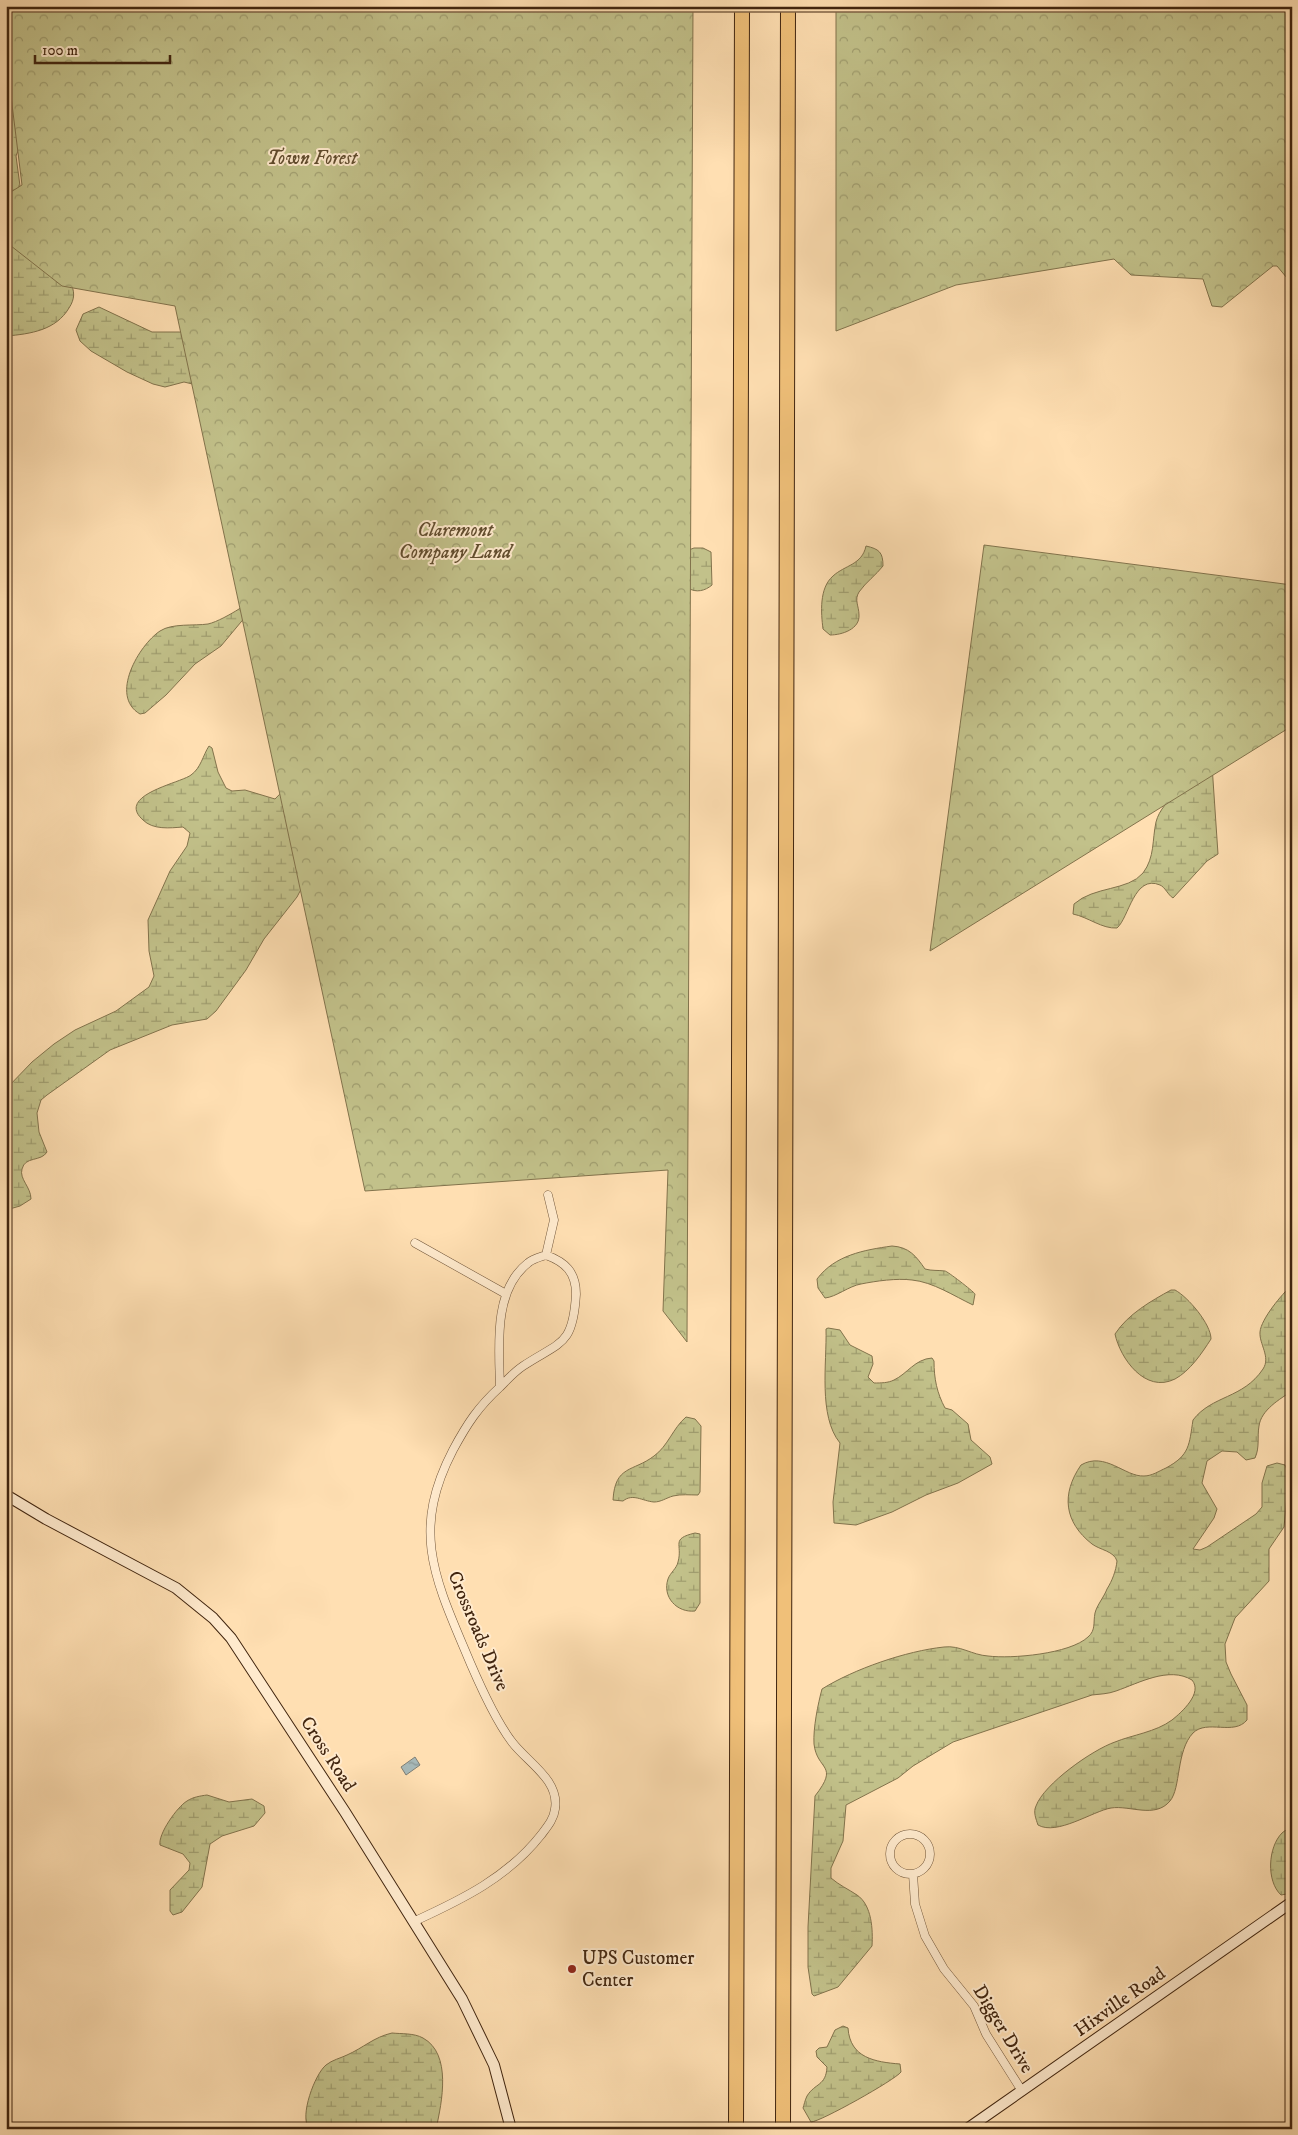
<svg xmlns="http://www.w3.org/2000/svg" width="1298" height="2135" viewBox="0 0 1298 2135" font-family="'IM FELL DW Pica',serif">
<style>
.wetland{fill:url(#wetland-marsh);stroke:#82734c}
.park{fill:url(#park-crowns);stroke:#82734c}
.water{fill:url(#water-ripples);stroke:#7e7e75}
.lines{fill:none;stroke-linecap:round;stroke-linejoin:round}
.street-casing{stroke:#705438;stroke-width:9}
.secondary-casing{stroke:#41250f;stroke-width:12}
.highway-casing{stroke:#41250f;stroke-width:16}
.street{stroke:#ffeacd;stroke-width:8}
.secondary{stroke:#ffeacd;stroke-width:10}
.highway{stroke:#f0c079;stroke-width:14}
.poi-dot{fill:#8f2418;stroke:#ffeacd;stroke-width:2}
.labels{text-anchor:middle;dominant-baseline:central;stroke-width:4;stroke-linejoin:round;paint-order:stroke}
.park-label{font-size:19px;font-style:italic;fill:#614c2e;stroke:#ffeacd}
.street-label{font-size:19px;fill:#41250f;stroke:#ffeacd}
.poi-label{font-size:19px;fill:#41250f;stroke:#ffeacd;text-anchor:start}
</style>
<defs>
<pattern id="wetland-marsh" width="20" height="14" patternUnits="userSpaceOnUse" patternTransform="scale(1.25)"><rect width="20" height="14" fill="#c2c18a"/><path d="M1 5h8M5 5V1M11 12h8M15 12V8" fill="none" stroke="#9f9d6f"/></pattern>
<pattern id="park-crowns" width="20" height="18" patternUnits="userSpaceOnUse" patternTransform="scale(1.25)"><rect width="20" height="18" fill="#c2c18a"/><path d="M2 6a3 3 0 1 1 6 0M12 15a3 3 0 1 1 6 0" fill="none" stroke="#9f9d6f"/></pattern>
<pattern id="water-ripples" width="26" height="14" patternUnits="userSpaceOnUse" patternTransform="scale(1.25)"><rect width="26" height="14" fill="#a7b9b9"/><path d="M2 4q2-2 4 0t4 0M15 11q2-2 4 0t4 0" fill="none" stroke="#8a9695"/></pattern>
</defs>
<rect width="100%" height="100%" fill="#ffdfb2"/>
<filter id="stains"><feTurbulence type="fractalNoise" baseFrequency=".004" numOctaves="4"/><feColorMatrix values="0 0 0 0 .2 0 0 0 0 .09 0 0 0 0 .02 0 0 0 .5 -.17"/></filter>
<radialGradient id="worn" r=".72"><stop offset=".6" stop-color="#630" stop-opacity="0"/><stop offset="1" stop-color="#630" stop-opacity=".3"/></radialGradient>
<path class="wetland" d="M473 6H687L672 19 673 25 691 48 692 62 691 76 680 101 686 171 681 215V259C671 270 659 279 665 295 667 298 669 302 673 303 678 305 683 302 687 307 694 316 679 338 673 345L664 341 661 334 649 326 619 333 616 329 615 311 600 299 594 272 582 260 575 261 551 293 520 316 514 337 515 352 520 368 529 382 539 391 563 405C565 416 561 422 561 432 559 455 576 483 592 499L593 514 573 523 566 531 563 542 567 560 590 594 594 604 585 626 559 658 524 693 502 701 472 720 428 731 413 738 396 760 364 779 351 790 343 800 339 816 297 897 264 939 246 970 216 1011 207 1019 172 1025 110 1050 47 1095 41 1100 37 1113 39 1132 47 1152C41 1162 25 1156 22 1169 19 1179 31 1187 31 1199L20 1206 6 1210V1089L32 1062 54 1044 75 1030 116 1011 149 987 154 976 149 951 148 920 170 871 187 846 190 833 183 827C170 828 153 830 143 820 115 795 181 783 191 775 201 768 203 755 209 746L212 748 218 772 226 788 232 791 245 790 275 799 311 762 355 735 362 719 384 700 422 688 441 675 462 667 509 665 518 660H525C535 653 534 616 529 605 526 597 513 578 512 571 510 555 523 539 512 523 500 508 491 511 476 503 467 498 459 491 450 488L419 522 403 537 360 554 331 569 303 578 269 598 246 616 221 646 195 664 166 695 145 713 140 714C109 696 139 645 160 631 172 623 194 626 208 624 217 622 231 614 239 609 247 603 249 591 256 584 263 577 273 572 280 565 287 558 286 547 294 539 313 521 369 517 395 510 429 491 432 405 425 371L422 368 327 380 306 387 283 388 253 378 235 379 228 383 205 387 184 382 165 387 153 384 127 372 91 351 80 341 76 330 83 314 99 307 152 332H185L205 350 214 352 269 329 299 320 350 295 364 278 371 256 388 223 394 198C401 188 417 185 421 171 425 154 398 139 413 106 416 97 423 97 430 92 437 87 459 71 463 65 471 54 469 26 468 12Z
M6 65 9 67 24 135 16 156 20 186 16 190 6 191Z
M6 219 70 282C75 291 75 299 69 308 56 330 31 334 6 336Z
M866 546C879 549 883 552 883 566 876 575 866 582 859 592 854 600 859 606 859 615 860 629 842 635 830 635L823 629C821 613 819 588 833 576 845 565 862 565 866 546Z
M694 548H703L711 552 712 585C705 591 696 593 688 588L686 551Z
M1212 765 1218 854 1207 861 1173 898C1168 895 1165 887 1160 885 1134 874 1129 918 1117 928 1102 929 1088 917 1073 914L1074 904C1094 886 1128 891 1143 873 1155 857 1152 840 1156 822 1162 798 1195 780 1212 765Z
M892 1246C909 1247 916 1256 925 1269 932 1271 938 1270 945 1271 947 1271 973 1291 975 1294L973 1305C954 1296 933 1282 912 1280 897 1278 876 1281 861 1284 849 1286 836 1297 825 1298L818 1288 817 1279C835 1255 864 1250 892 1246Z
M1292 1285V1391C1280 1399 1261 1410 1259 1426 1257 1437 1260 1447 1255 1458L1246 1460 1237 1452 1222 1451 1207 1461 1202 1483 1217 1509 1214 1518 1193 1549 1200 1550 1207 1547 1256 1514 1262 1507V1483L1267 1466 1277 1463 1285 1465 1287 1470V1496L1284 1527 1269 1549V1581L1235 1618 1225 1644 1226 1662 1231 1674 1247 1705V1720C1234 1736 1207 1719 1193 1733 1176 1751 1181 1788 1170 1801 1155 1819 1130 1805 1111 1808 1093 1811 1057 1836 1038 1825 1036 1819 1033 1812 1036 1806 1044 1784 1092 1750 1115 1742 1132 1735 1156 1732 1172 1720 1182 1712 1203 1693 1192 1680 1169 1666 1139 1683 1116 1691 1108 1694 1100 1694 1092 1695L953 1742 913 1766 898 1778 846 1805 843 1841 831 1868V1878C839 1885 848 1889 857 1895 872 1905 873 1930 872 1946L838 1987 814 1996 812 1994 808 1967V1927L815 1796C840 1764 817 1771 814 1744 813 1728 818 1704 822 1689 854 1669 906 1651 944 1647 960 1645 972 1655 988 1656 1011 1659 1070 1654 1088 1637 1096 1630 1093 1623 1095 1613 1097 1605 1104 1597 1107 1589 1112 1581 1116 1571 1117 1561 1114 1551 1100 1550 1092 1544 1064 1522 1061 1494 1081 1465 1105 1451 1125 1477 1144 1476 1152 1476 1159 1471 1166 1468 1190 1455 1189 1445 1193 1420 1212 1395 1243 1399 1263 1369 1271 1357 1259 1344 1260 1332 1261 1319 1282 1294 1292 1285Z
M1171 1290H1175C1188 1297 1211 1324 1211 1339 1202 1353 1190 1371 1175 1379 1145 1394 1120 1358 1115 1334 1128 1314 1151 1301 1171 1290Z
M828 1328 840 1330 850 1345 872 1356 873 1364 868 1377 874 1383C881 1383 888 1383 894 1380 907 1374 915 1359 932 1358L934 1361C934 1379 937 1393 945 1408L952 1410 968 1424 971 1440 990 1457 992 1464 958 1483 926 1495 892 1512 856 1525 834 1523 833 1502 840 1443C818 1416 827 1363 826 1329Z
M686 1417 695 1419 701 1426 700 1492 698 1495C690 1495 681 1494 673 1496 666 1498 661 1502 654 1502 642 1501 633 1493 623 1501L613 1500C615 1465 633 1472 654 1456 668 1446 673 1428 686 1417Z
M695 1533 700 1534V1603L695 1611C677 1613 662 1597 668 1579 670 1573 677 1568 678 1562 683 1544 670 1539 695 1533Z
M207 1795 229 1802 252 1799 264 1806 265 1813 254 1826 222 1836 210 1844 202 1887 182 1912 173 1915 170 1911V1890L189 1870 190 1863 183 1854 160 1845C158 1834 177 1807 187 1801 193 1797 200 1796 207 1795Z
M1292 1827V1893L1281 1895C1266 1881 1268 1847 1282 1833 1285 1830 1289 1829 1292 1827Z
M843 2026 848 2028C850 2058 875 2062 900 2064L901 2072C895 2080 820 2122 811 2122L803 2108C804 2105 805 2100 807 2096 815 2083 826 2086 827 2067L817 2057 816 2051 819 2048 827 2047 835 2030Z
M392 2033C402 2034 414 2033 423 2038 452 2054 442 2102 436 2129H309C299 2116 315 2074 326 2065 332 2060 341 2058 347 2055 363 2048 374 2037 392 2033Z"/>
<path class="park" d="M6 6H693L687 1342 663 1311 668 1170 365 1191 175 306 62 286 6 242V195L22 185 6 56Z
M836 6H1292V284L1277 266H1273L1222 307 1212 306 1203 279 1131 275 1114 259 956 285 836 331Z
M984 545 1292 585V726L930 951Z"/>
<path class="water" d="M415 1757 420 1765 406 1775 401 1767Z"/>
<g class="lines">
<g class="street-casing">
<path id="street" d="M415 1243 506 1294
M546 1255 554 1220 548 1195
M890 1854a20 20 0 1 1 40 0a20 20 0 1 1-40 0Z
M913 1874 915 1904 925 1936 944 1969 974 2006 986 2034 1022 2091
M415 1921C463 1899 508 1877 541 1835 547 1827 554 1819 555 1809 560 1780 527 1762 512 1742 493 1717 476 1677 464 1648 432 1573 413 1527 453 1450 467 1424 478 1407 500 1387 499 1347 493 1290 528 1263 532 1259 540 1257 546 1255 565 1262 576 1272 576 1294 573 1346 561 1341 523 1366 514 1372 507 1380 500 1387"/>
</g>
<g class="secondary-casing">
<path id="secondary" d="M6 1495 46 1519 176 1588 213 1618 231 1638 345 1812 462 1999 494 2065 511 2129
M967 2129 1292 1902"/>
</g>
<g class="highway-casing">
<path id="highway" d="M736 2129 742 6
M783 2129 788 6"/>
</g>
<use href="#street" class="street"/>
<use href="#secondary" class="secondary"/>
<use href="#highway" class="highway"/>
</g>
<circle class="poi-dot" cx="572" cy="1969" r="5"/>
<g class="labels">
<g class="park-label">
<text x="312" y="158">Town Forest</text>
<text x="455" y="530">Claremont<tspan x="455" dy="22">Company Land</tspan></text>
</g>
<g class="street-label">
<text transform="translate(478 1631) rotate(67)">Crossroads Drive</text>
<text transform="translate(328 1754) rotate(57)">Cross Road</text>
<text transform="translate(1120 2002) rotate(-35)">Hixville Road</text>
<text transform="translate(1003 2029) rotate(59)">Digger Drive</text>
</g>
<g class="poi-label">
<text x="582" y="1958">UPS Customer<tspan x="582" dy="22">Center</tspan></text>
</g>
</g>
<rect width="1298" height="2135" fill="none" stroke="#ffdfb2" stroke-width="25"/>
<rect x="8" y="8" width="1283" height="2120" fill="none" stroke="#41250f" stroke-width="2.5"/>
<rect x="12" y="12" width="1273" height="2110" fill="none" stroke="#41250f"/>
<path d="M35 55v8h135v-8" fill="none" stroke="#41250f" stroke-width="2.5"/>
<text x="42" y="55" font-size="15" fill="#41250f" stroke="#ffeacd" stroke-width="4" paint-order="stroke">100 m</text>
<rect width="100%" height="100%" filter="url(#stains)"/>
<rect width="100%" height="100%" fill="url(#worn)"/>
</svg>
